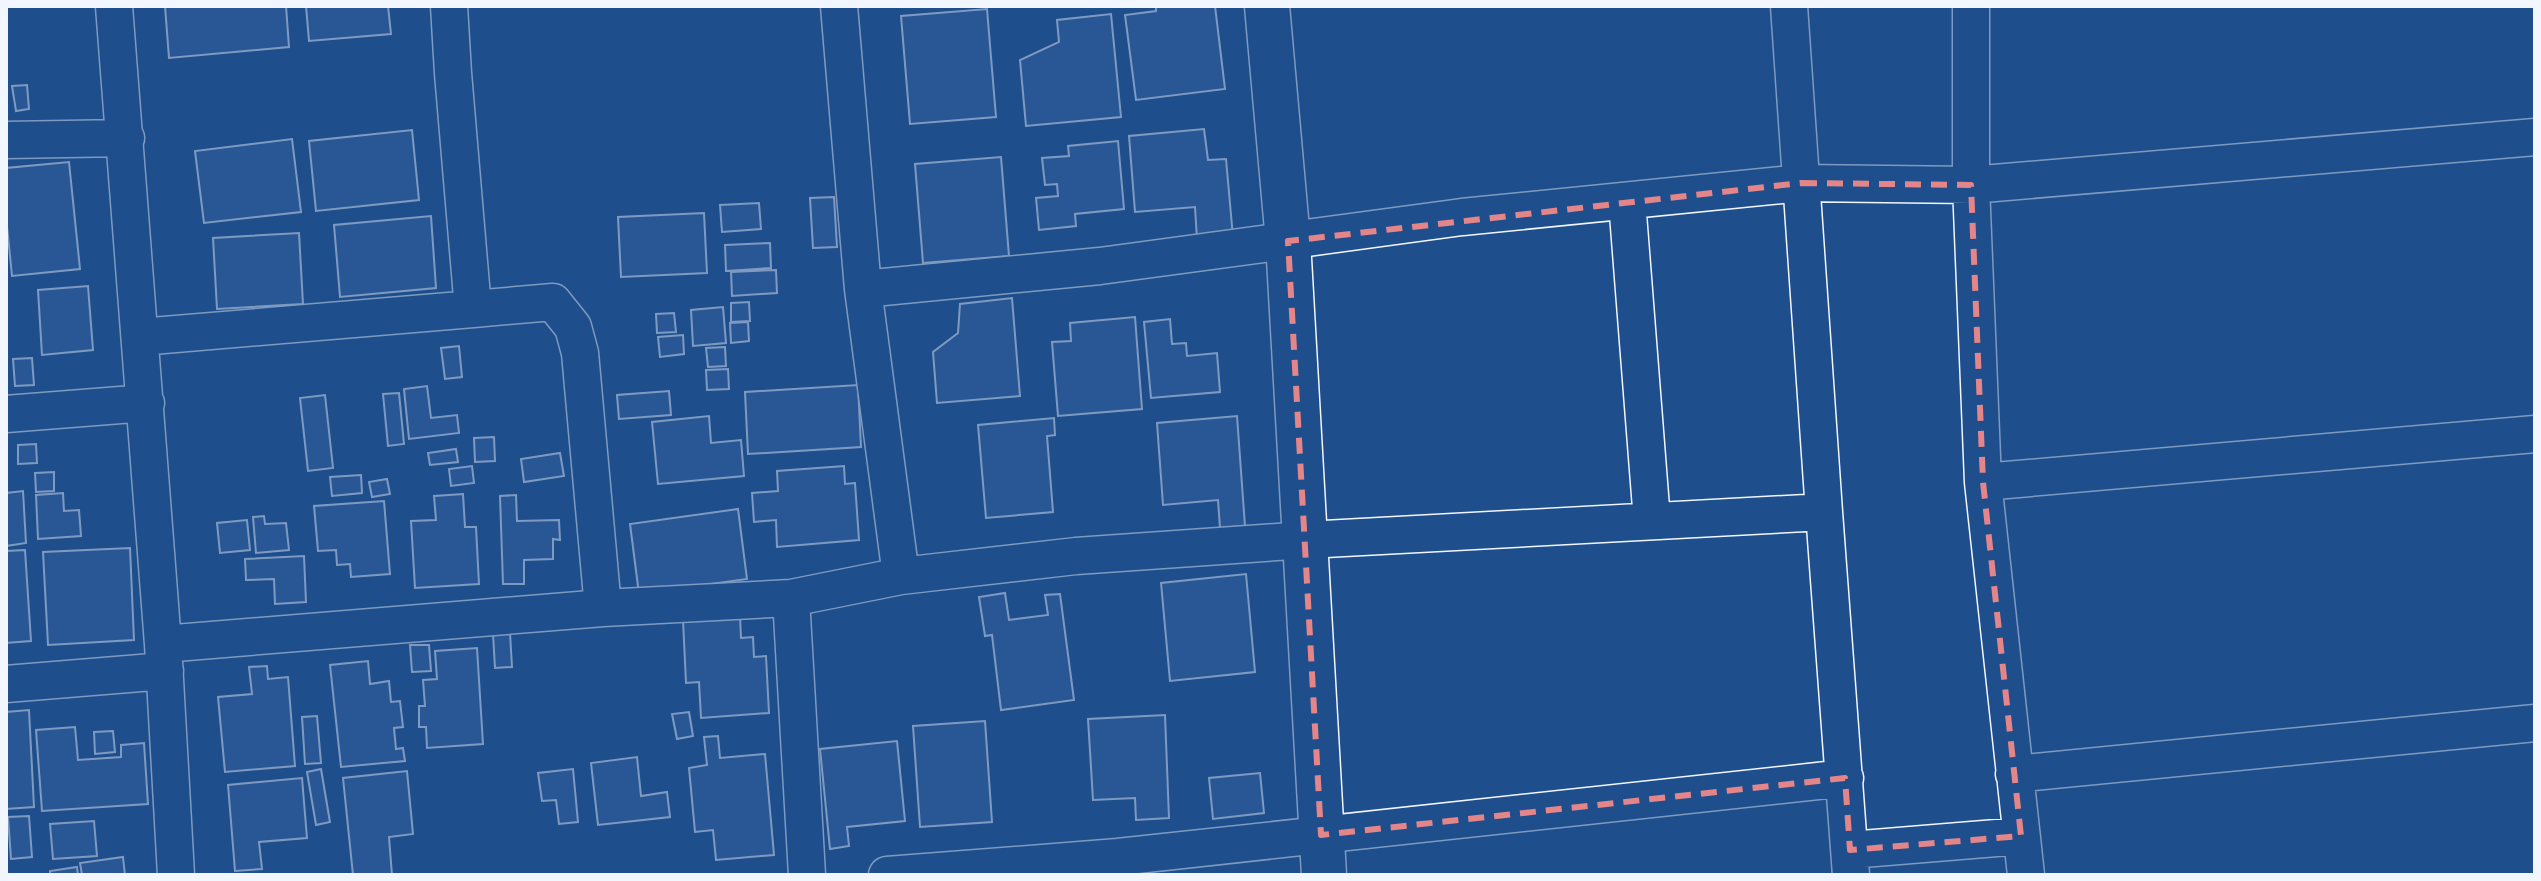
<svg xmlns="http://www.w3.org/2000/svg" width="2541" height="881" viewBox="0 0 2541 881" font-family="'Libre Baskerville',serif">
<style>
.building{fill:#3563a3;stroke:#f2f6ff;stroke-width:2}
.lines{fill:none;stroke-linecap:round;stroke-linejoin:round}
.street-casing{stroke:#f2f6ff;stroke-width:39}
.secondary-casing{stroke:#f2f6ff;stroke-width:47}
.street{stroke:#1f4e8c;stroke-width:36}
.secondary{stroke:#1f4e8c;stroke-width:44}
.marked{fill:none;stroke:#e38589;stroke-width:6;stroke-dasharray:16 10;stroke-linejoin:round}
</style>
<rect width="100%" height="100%" fill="#1f4e8c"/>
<path class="building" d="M165 6H286L289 47 169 58Z
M306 6H388L391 34 309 41Z
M1156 6H1215L1225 89 1136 100 1125 15 1156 11Z
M987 9 996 117 910 124 901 16Z
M1111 14 1121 117 1026 126 1020 60 1059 42 1057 20Z
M27 85 29 109 16 111 12 86Z
M1204 129 1208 160 1226 159 1233 237 1197 240 1195 207 1135 212 1129 136Z
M412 130 419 200 316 211 309 141Z
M292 139 301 212 204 223 195 151Z
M1118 141 1124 209 1075 214 1076 226 1039 230 1036 198 1058 196 1057 184 1045 185 1042 158 1069 156 1068 146Z
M1001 157 1009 256 923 263 915 164Z
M69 162 80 269 12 276 6 216V168Z
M834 197 837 247 813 248 810 198Z
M759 203 761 229 722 232 720 205Z
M704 213 707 273 621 277 618 217Z
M431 216 436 288 340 297 334 225Z
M299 233 303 304 217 309 213 238Z
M770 243 771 268 726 271 725 245Z
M776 270 777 293 732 296 731 272Z
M88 286 93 350 42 355 38 290Z
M1012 298 1020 396 937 403 933 352 958 333 960 304Z
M749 302 750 321 731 322V303Z
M723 307 726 343 693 346 691 310Z
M674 313 676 332 657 333 656 314Z
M1135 317 1142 409 1058 416 1052 342 1071 341 1070 323Z
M1170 319 1172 344 1186 343 1187 356 1217 353 1220 392 1151 398 1144 322Z
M748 322 749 341 731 343 730 323Z
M683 335 684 354 660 357 658 337Z
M459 346 462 377 445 379 441 348Z
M725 347 726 366 708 367 706 348Z
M32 358 34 385 15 386 13 359Z
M728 369 729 389 707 390 706 370Z
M858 385 861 447 748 454 745 392Z
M427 386 431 418 457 415 459 433 409 439 404 389Z
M669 391 671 415 619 419 617 395Z
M399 393 404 444 388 446 383 394Z
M325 395 333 468 308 471 300 398Z
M709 416 711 443 741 440 744 476 658 484 652 422Z
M1237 416 1245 526 1220 528 1218 500 1163 505 1157 423Z
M1054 418 1055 435 1047 436 1053 512 986 518 978 425Z
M494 437 495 461 475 462 474 438Z
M36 444 37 463 18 464V445Z
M456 449 458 462 430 465 428 453Z
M560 453 564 476 524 482 521 459Z
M472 466 474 483 451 486 449 469Z
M844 466 845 484 855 483 859 540 777 547 776 520 754 522 752 493 778 491 777 471Z
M54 472V491L36 492 35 473Z
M361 475 362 493 332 496 330 477Z
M387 479 390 494 372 497 369 482Z
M23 491 26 543 6 546V493Z
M63 493 64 511 79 510 81 536 38 539 36 495Z
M463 494 465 527H476L479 584 415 588 411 521 436 520 434 496Z
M516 495 517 521 559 520 560 540 553 539V559L524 560V584H503L500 496Z
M384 501 390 574 351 577 350 564 337 565 336 550 318 551 314 506Z
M738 509 747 579 639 594 630 524Z
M264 516 265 524 286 523 289 550 256 553 253 517Z
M247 520 250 550 220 553 217 523Z
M130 548 134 640 48 645 43 552Z
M25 550 31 641 6 643V551Z
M304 556 306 602 275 604 274 579 246 580 245 559Z
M1246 574 1255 672 1170 681 1161 583Z
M1005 593 1009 620 1048 615 1045 595 1060 594 1074 700 1001 710 992 635 985 636 979 597Z
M740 616 741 638 753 637 754 657 766 656 769 713 701 718 699 682 686 683 683 620Z
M510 633 512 667 495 668 493 634Z
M410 645H429L431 671 412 672Z
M477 648 483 744 427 748 426 727H419V706H425L423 680 437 679 435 651Z
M368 661 370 684 389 681 391 702 400 701 403 727 394 728 396 749 403 748 405 761 341 767 330 665Z
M267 666 268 679 288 677 295 766 225 772 218 697 252 694 249 667Z
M29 710 34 807 6 809V712Z
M689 712 693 736 677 739 672 714Z
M1165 715 1169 818 1136 820 1135 798 1093 800 1088 719Z
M317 716 321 763 305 764 302 717Z
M985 721 992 822 920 827 913 726Z
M75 727 78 760 121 757V745L144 743 148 804 42 811 36 730Z
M113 731 115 752 95 754 94 732Z
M718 736 720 758 765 754 774 855 716 860 713 830 695 832 689 768 707 765 704 737Z
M897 741 905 821 847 827 849 846 830 849 820 749Z
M637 757 641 796 667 792 670 817 598 825 591 763Z
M321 769 330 822 316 825 307 772Z
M573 769 578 822 559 824 556 800 542 801 538 773Z
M407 771 413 834 389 837 392 875H353L343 778Z
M1260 773 1264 813 1213 819 1209 778Z
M302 778 307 838 259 842 262 869 235 871 228 785Z
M29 816 32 857 11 859 8 817Z
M94 821 97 856 53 859 50 824Z
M123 857 125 875H82L80 863Z
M77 867 78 875H50V871Z"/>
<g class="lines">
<g class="street-casing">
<path id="street" d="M114 6 163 644 176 875
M839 6 863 289 1100 266 1462 217 1801 183 1971 185 2535 137
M1971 6V185L1983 482 2026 875
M6 140 126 138
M1627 201 1652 521
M863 289 901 576
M473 309 553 302 573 327 580 353 603 608
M140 337 473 309 453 73 449 6
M6 414 146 403
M1983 482 2535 434
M1824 512 1851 875
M791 598 807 875
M163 644 603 608 791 598 901 576 1076 556 1306 540 1824 512 1789 6
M6 684 165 671
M2014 774 2535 723
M1850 850 2021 836
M887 875 1118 857 1845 778"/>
</g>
<g class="secondary-casing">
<path id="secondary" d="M1267 6 1288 241 1324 875"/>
</g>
<use href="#street" class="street"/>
<use href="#secondary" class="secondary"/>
</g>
<path d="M0 0H2541V881H0ZM1801 183 1971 185 1983 482 2021 836 1850 850 1845 778 1321 835 1288 241Z" fill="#1f4e8c" fill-opacity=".55" fill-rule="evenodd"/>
<path class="marked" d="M1801 183 1971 185 1983 482 2021 836 1850 850 1845 778 1321 835 1288 241Z"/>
<rect width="2541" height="881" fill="none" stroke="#f2f6ff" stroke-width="16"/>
</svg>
